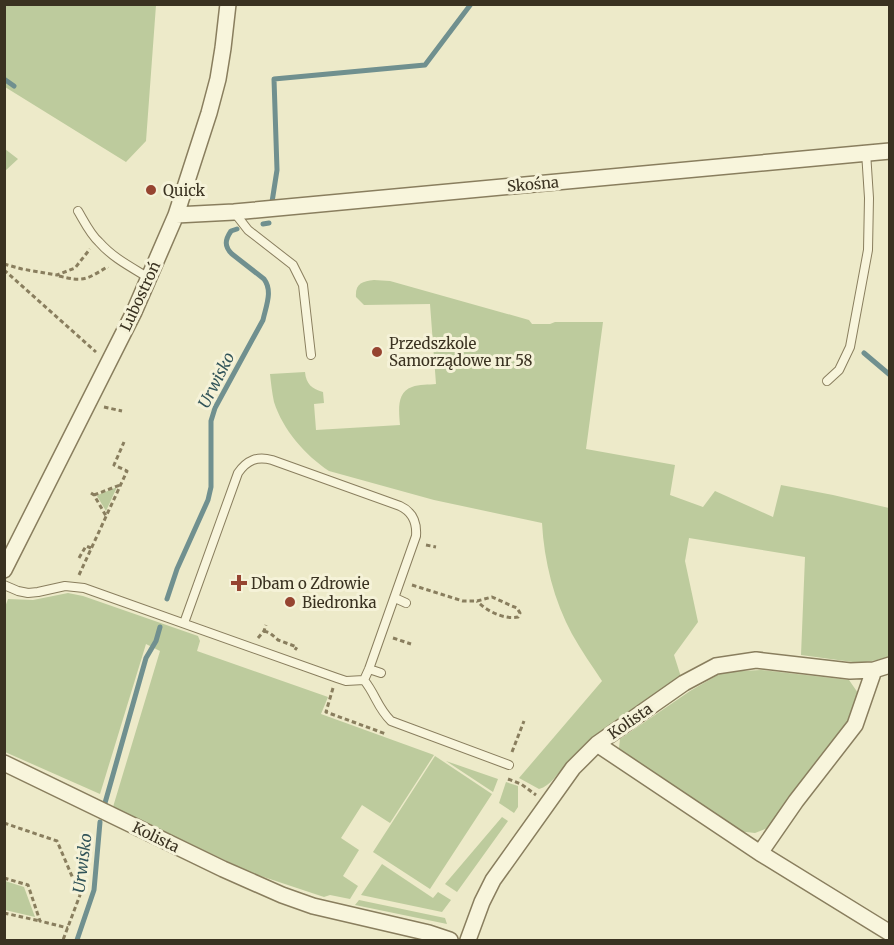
<svg xmlns="http://www.w3.org/2000/svg" width="894" height="945" viewBox="0 0 894 945" font-family="Merriweather,serif">
<style>
.green{fill:#bdcb9d}
.lines{fill:none;stroke-linecap:round;stroke-linejoin:round}
.stream{stroke:#70908f;stroke-width:5}
.service-casing{stroke:#897e5e;stroke-width:10}
.minor-casing{stroke:#897e5e;stroke-width:18}
.path{stroke:#897e5e;stroke-width:3;stroke-dasharray:4.5 3;stroke-linecap:butt}
.service{stroke:#f8f5dc;stroke-width:8}
.minor{stroke:#f8f5dc;stroke-width:15}
.poi-dot{fill:#964430;stroke:#f5f2d8;stroke-width:2}
.labels{text-anchor:middle;dominant-baseline:central;stroke-width:6;stroke-linejoin:round;paint-order:stroke}
.street-label{font-size:15px;fill:#3a3221;stroke:#f5f2d8}
.poi-label{font-size:15px;fill:#3a3221;stroke:#f5f2d8;text-anchor:start}
.water-label{font-size:16px;font-style:italic;fill:#315459;stroke:#f5f2d8}
</style>
<rect width="100%" height="100%" fill="#edeac9"/>
<path class="green" d="M4 5H156L146 141 126 162 5 87Z
M5 149 18 159 5 171Z
M374 280 390 281 529 320 532 324H550L555 322H603L586 449 675 465 670 495 703 507 715 491 773 517 781 485 833 495 889 508V658L860 663 801 655 805 557 689 538 685 561 698 622 674 655 681 677C641 703 601 731 566 765 557 773 551 786 539 789L519 778 602 681C592 666 581 650 572 634 554 601 544 561 542 523L434 500 329 471C305 455 283 430 274 402 272 393 271 383 270 374L305 372C306 384 312 389 323 392L324 403 314 404 316 430 400 425C399 412 396 392 412 387 419 384 429 385 436 384L430 304 364 305 356 297C355 284 362 281 374 280Z
M117 487 106 511 97 496 98 495Z
M68 593 83 596 198 636 200 641 197 651 328 697 321 714 434 755 390 823 362 805 341 838 359 850 343 876 358 886 350 899 330 895 324 897 252 873 113 807 160 651 146 644 100 794 5 752V607L8 599 33 600Z
M761 670 849 680 858 693 855 707 847 726 770 827 755 833 737 831 621 756 619 748 620 739 690 691 723 672Z
M435 756 492 794 430 889 373 852Z
M446 761 498 779 493 792Z
M506 782 518 786V807L514 813 499 803Z
M502 817 508 821 457 892 445 884Z
M382 864 433 898 438 892 451 900 442 912 361 895Z
M5 881 24 887 35 917 5 910Z
M359 900 445 918 447 924 355 905Z"/>
<g class="lines">
<path class="stream" d="M4 79 14 86
M272 202 277 170 274 79 425 65 471 4
M263 224 269 223
M864 353 890 375
M167 599 177 569 208 500 211 487V421L215 408 263 320C266 306 273 291 264 279L232 254C224 246 225 240 231 231L237 229
M105 803 146 658 156 641 160 627
M77 940 94 890 100 822"/>
<g class="service-casing">
<path id="service" d="M78 211C84 221 90 234 99 242 113 258 131 267 149 278
M234 212 248 230 293 265 303 285 311 355
M827 381 839 370 850 347 868 250 869 198 866 152
M4 585 18 591 28 593 38 592 65 586 84 588 337 678 346 681 364 680
M395 598 406 603
M184 623 238 473C247 460 257 456 272 460L400 506C413 512 417 523 416 536L369 669 364 680
M369 669 381 673
M364 680C376 695 377 707 391 721L509 765"/>
</g>
<g class="minor-casing">
<path id="minor" d="M176 215 234 212 890 151
M4 570 134 312 176 215 209 113 218 79 223 48 228 4
M597 744 760 853 890 933
M4 763 223 869 282 895 313 906 429 933 450 940
M760 853 796 801 855 725 874 670
M468 940 482 902 493 880 573 768 597 744 684 683 716 666 756 660 850 671 874 670 890 665"/>
</g>
<path class="path" d="M4 264 22 269 57 275 75 268 90 249
M4 270 96 352
M59 276C83 282 86 280 107 267L108 268
M104 407 122 411
M91 493 94 495 106 516
M94 495 120 485
M426 545 436 547
M79 558 86 546 91 548
M79 575 127 471 114 465 124 442
M412 585 463 601H477L492 597 512 606 517 608 520 613 518 617C505 620 486 611 477 601
M264 631 270 633 278 640 297 647 295 650
M258 638 264 631 266 625
M393 638 411 644
M333 688 326 712 386 734
M512 752 524 721
M508 779 521 784 536 795
M4 823 57 841 80 895 63 940
M4 878 28 885 40 921 68 928
M4 913 40 921"/>
<use href="#service" class="service"/>
<use href="#minor" class="minor"/>
</g>
<g class="poi-dot">
<circle cx="151" cy="190" r="6"/>
<circle cx="377" cy="352" r="6"/>
<path d="M236 574h6v6h6v6h-6v6h-6v-6h-6v-6h6z"/>
<circle cx="290" cy="602" r="6"/>
</g>
<g class="labels">
<g class="street-label">
<text transform="translate(533 184) rotate(-5)">Skośna</text>
<text transform="translate(140 296) rotate(-65)">Lubostroń</text>
<text transform="translate(630 721) rotate(-35)">Kolista</text>
<text transform="translate(156 837) rotate(26)">Kolista</text>
</g>
<g class="poi-label">
<text x="163" y="190">Quick</text>
<text x="389" y="343">Przedszkole<tspan x="389" dy="17">Samorządowe nr 58</tspan></text>
<text x="251" y="583">Dbam o Zdrowie</text>
<text x="302" y="602">Biedronka</text>
</g>
<g class="water-label">
<text transform="translate(216 380) rotate(-63)">Urwisko</text>
<text transform="translate(82 863) rotate(-83)">Urwisko</text>
</g>
</g>
<rect width="894" height="945" fill="none" stroke="#3a3221" stroke-width="12"/>
</svg>
